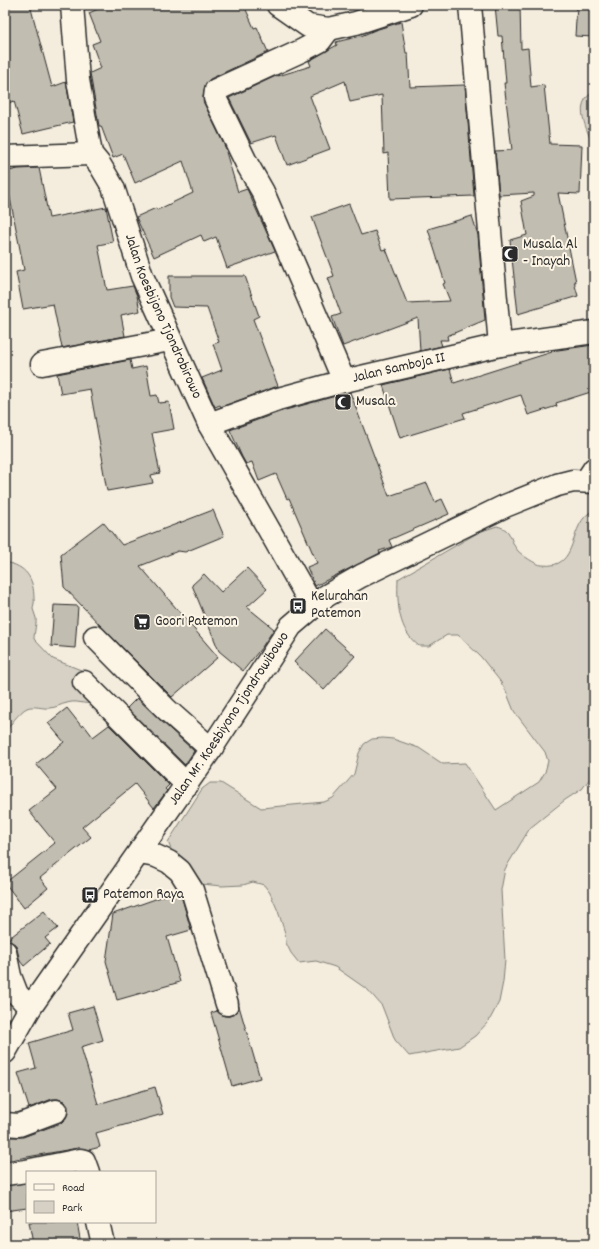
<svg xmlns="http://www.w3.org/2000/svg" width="599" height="1249" viewBox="0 0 599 1249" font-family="Dekko,sans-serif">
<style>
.green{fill:#d6d1c4;stroke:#807e78}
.building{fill:#c2bdb1;stroke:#2b2b2b}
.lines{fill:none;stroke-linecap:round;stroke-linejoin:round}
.minor-casing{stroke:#2b2b2b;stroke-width:25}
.major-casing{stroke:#2b2b2b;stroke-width:25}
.minor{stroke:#fcf5e5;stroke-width:22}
.major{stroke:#fcf5e5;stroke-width:22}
.labels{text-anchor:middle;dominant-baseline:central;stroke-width:4;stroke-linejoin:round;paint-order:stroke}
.poi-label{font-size:15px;fill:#2b2b2b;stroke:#fcf5e5;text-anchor:start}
.street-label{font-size:15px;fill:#2b2b2b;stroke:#fcf5e5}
</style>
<rect width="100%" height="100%" fill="#f4edde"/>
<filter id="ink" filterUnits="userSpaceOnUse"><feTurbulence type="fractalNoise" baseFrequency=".025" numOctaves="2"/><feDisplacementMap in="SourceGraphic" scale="8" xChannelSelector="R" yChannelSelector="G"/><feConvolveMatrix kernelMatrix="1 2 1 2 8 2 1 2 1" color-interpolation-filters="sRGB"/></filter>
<g filter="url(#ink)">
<path class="green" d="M594 92V148C588 131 571 103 594 92Z
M594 510V694L592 695 594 700V773L582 789 565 800 530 828 505 869 501 890 505 960 503 982 499 1002 489 1021 475 1036 459 1047 409 1056 395 1040 382 1006 368 990 335 967 316 961 299 963 291 953 286 943 285 933 278 911 270 893 264 885 253 882 243 885 222 886 201 884 176 861 168 842 202 789 210 783H221L261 808 324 802 333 798 354 774 359 753 364 744 372 739 383 738 393 739 419 748 443 764 465 763 496 810 539 782 545 772 548 761 545 752 514 711 506 691 500 681 481 657 458 635H447L429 646H419C398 630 397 604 398 579L479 532 497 526C501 527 506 529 508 532 512 538 513 546 518 551 522 555 536 565 542 565 581 570 566 523 594 510Z
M5 562C26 566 34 578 34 599 35 602 33 606 33 609 34 612 35 615 36 618 37 621 34 633 34 639L53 659 81 670 99 680 102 691C91 713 83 698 67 703 61 704 56 708 49 708 43 709 34 705 27 708 20 711 8 727 5 734Z"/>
<path class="building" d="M5 5H30L52 87 66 82 73 122 23 134 14 101 5 104Z
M107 5H244L254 28 257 27 268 52 210 79 206 83 203 97 204 103 227 151 226 152 238 192 247 189 275 251 227 268 216 237 204 242 201 235 154 257 136 217 156 208 157 210 193 193 183 161 135 183 123 154 113 158 101 126H99L90 73 101 68 92 44 100 41 89 13Z
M495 5H520L521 49 528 48 531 87 544 85 550 144 582 145 580 194 558 193 576 282H574L578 296 518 314 510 240 527 235 521 201 534 196V193L499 195 495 151 512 150 504 83H506L502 36H498Z
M577 5H594V37L575 36Z
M401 22 406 53H408L410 87 465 85 474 196 390 199 388 153 384 154 382 95 350 102 345 81 310 96 330 149 287 165 276 135 251 143 229 98 278 75V76L311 66 309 61 337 45 336 42 361 36 375 30Z
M39 168 49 218 106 207 113 242 98 245 107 290 133 286 137 296 140 311 121 315 125 336 62 348 53 304 23 309 16 272 24 270 5 172 18 169Z
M349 204 361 235 375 231 382 250 386 249 407 303 450 301 443 284 445 283 428 229 472 216 478 235 485 320 447 336 448 340H440L442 346 420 351 418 318 343 346 332 317 341 314 328 278 334 276 312 217Z
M169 276H245L259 316 253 319 278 386 221 407 220 405 215 407 202 378 222 370 213 344 219 342 207 308 173 307 169 297Z
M593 345 594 348V391L556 403 557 406 528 415 521 395 463 413 465 418 400 438 383 385 450 369 454 383 552 352 551 351Z
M130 360 132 369 146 366 151 396 157 395 159 403 169 402 174 429 152 433 160 473 151 475 153 483 107 491 102 463 103 462 90 389 61 394 57 374Z
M350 392 389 496 427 483 435 502 442 499 449 514 389 540 392 547 379 551 380 553 315 586 307 567 317 563 289 498 287 499 276 474 259 481 252 462 246 464 242 457 230 430 282 411Z
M213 510 224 536 185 552 178 551 140 566 218 657 172 697 101 626 64 587 61 554 103 522 122 545Z
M247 568 267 589 247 607 274 629 262 647 243 671 219 651 192 585 204 574 221 592Z
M54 605 78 606 75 648 51 646Z
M325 629 355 656 324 690 294 662Z
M137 698 158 718 194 751 185 765 127 708Z
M67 708 82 727 84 725 93 737 109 725 169 785 165 789 167 791 154 808 135 784 82 827 91 837 40 878 48 888 24 908 5 883 55 843 29 811 57 789 36 764 64 742 48 723Z
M178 891 181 895 191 930 167 937 180 982 117 1000 106 961 113 914Z
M44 911 58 928 45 938 50 944 24 966 20 961 17 949 15 944 7 940Z
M93 1006 103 1040 81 1047 98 1104 155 1087 163 1114 96 1133 100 1147 89 1150 78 1148 5 1161V1137H23L61 1123 65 1119 68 1113V1106L64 1101 58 1099H52L29 1108 18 1073 36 1068 29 1043 73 1030 68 1013Z
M239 1006 260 1078 232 1086 211 1013 217 1011 224 1016H230L236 1012Z
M27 1183V1208L5 1211V1186Z
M29 1222H77L81 1244H33Z"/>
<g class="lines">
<g class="minor-casing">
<g id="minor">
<path id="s1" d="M72 5 78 80 91 154 100 165 113 187 142 276 209 424 306 595 312 608"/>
<path d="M278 5 308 26 329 29 356 23 411 5"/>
<path d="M470 5 500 345"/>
<path d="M329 29 320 41 301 51 216 90 215 98 247 164 263 192 344 381"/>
<path d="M5 157 91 154"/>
<path d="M42 364 170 340"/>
<path id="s2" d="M209 424 278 399 344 381 500 345 594 332"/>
<path d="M586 481 594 469"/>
<path d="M95 637 166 709 211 749"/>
<path d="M84 682 187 785"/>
<path d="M139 853 156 856 169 862 180 871 192 890 227 1004"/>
<path d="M5 952 10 976 17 994 30 1008"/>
<path d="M5 1124 19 1125 56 1111"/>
<path d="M5 1174 26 1171 80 1160 84 1161 88 1172"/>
<path d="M98 1222 103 1244"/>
</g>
</g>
<g class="major-casing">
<g id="major">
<path id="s3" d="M5 1052 30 1008 211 749 291 626 326 596 361 576 505 506 557 485 573 481 594 482"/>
</g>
</g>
<use href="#minor" class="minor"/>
<use href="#major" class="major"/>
</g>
</g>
<defs>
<g id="mosque-square" transform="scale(0.9)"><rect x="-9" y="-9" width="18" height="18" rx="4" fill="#2b2b2b" stroke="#fcf5e5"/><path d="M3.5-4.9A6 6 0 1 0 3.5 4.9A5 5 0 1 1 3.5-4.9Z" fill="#fff"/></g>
<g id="bus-square" transform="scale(0.9)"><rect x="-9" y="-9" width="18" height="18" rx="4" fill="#2b2b2b" stroke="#fcf5e5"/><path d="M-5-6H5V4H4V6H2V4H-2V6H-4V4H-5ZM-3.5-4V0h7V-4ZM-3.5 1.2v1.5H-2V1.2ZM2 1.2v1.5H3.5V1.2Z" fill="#fff"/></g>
<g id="supermarket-square" transform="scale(0.9)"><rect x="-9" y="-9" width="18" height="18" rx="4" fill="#2b2b2b" stroke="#fcf5e5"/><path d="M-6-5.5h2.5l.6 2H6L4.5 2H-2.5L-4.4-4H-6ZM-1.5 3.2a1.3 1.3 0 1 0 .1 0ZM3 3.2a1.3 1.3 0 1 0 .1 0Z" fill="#fff"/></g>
</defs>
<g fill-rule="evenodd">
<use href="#mosque-square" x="510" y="254"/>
<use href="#mosque-square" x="343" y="402"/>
<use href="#bus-square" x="298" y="606"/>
<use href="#supermarket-square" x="142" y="622"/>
<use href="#bus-square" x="90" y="895"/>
</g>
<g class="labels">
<g class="poi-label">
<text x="523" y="245">Musala Al<tspan x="523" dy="17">- Inayah</tspan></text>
<text x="356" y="402">Musala</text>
<text x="311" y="597">Kelurahan<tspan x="311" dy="17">Patemon</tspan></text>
<text x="155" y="622">Goori Patemon</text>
<text x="103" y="895">Patemon Raya</text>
</g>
<g class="street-label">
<text stroke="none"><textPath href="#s1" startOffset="329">Jalan Koesbijono Tjondrobirowo</textPath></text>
<text stroke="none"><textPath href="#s2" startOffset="198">Jalan Samboja II</textPath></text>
<text stroke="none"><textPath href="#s3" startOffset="402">Jalan Mr. Koesbiyono Tjondrowibowo</textPath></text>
</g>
</g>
<rect width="599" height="1249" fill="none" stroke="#fcf5e5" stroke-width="20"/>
<rect x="10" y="10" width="579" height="1229" fill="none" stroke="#2b2b2b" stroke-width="1.5" filter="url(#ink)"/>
<rect x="26" y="1171" width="130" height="52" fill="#fcf5e5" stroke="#a8a49b"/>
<rect x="34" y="1184" width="20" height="6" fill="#fcf5e5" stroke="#a8a49b"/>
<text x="62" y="1191" font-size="12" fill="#2b2b2b">Road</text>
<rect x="34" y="1201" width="20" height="12" fill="#d6d1c4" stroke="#a8a49b"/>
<text x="62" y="1211" font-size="12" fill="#2b2b2b">Park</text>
</svg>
